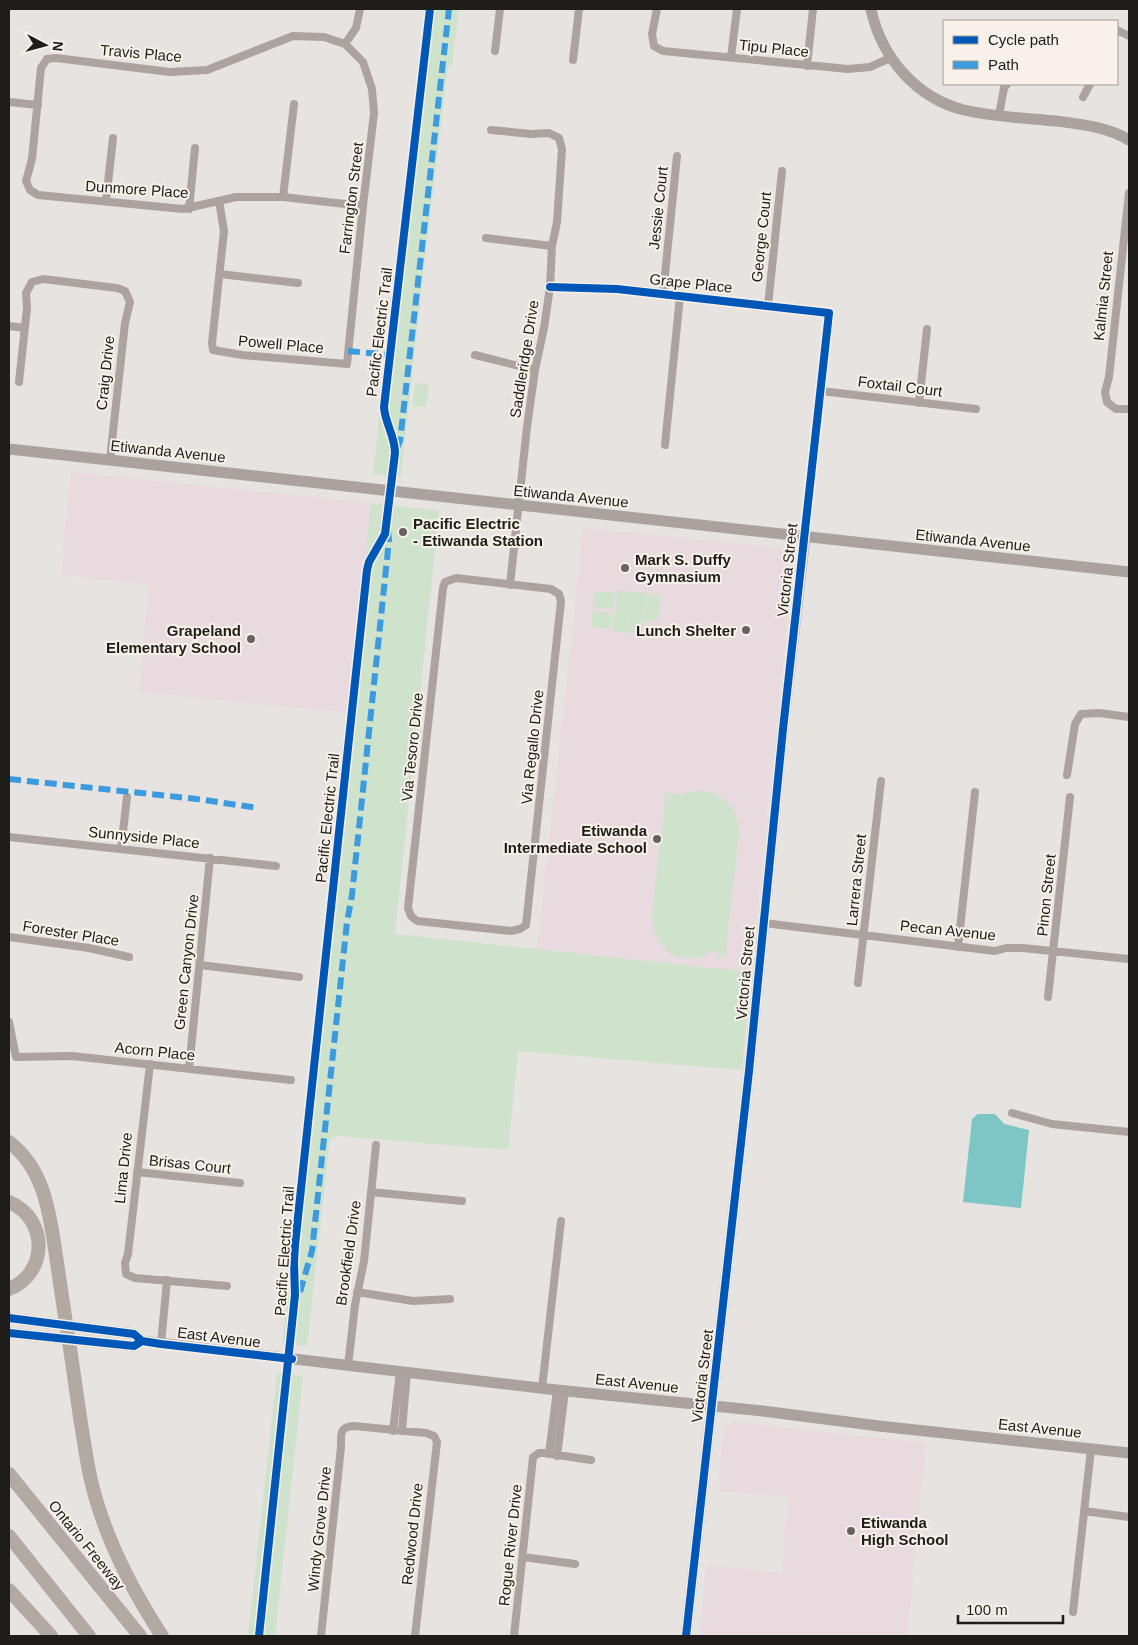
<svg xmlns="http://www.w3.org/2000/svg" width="1138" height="1645" viewBox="0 0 1138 1645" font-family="Arial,sans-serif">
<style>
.education{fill:#e9dadf}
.green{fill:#cfe2cc}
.water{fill:#7dc6c5}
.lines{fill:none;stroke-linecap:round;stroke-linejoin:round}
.street{stroke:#aca29f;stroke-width:8}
.secondary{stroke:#aaa29e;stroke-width:11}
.highway{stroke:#b2a9a4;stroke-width:14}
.highway-bridge{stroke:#b2a9a4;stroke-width:14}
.quiet{stroke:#3c9bdf;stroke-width:6;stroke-dasharray:12 6;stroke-linecap:butt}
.cycleway-casing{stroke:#f7f1e9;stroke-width:11}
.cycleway{stroke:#0057b8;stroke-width:8}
.poi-dot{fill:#65625f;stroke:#f7f1e9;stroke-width:2}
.labels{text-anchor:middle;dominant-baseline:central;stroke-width:4;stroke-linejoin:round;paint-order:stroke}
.street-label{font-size:15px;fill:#1f1d1a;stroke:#f7f1e9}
.poi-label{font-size:15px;font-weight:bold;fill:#1f1d1a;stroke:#f7f1e9;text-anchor:start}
</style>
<rect width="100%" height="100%" fill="#e6e3e0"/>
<path class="education" d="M71 472 371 503 350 713 139 692 149 585 61 575Z
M582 528 791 549 794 555 751 972 537 949 578 582Z
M733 1422 926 1443 907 1636H699L707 1565 781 1573 789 1497 719 1491 721 1476H719L724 1428Z"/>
<path class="green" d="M426 9H459L452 66H448L421 292 401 477 373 474Z
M415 383 429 384 426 407 412 406Z
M371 503 439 511 395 934 751 972 742 1070 518 1051 508 1150 337 1136 330 1139 307 1346 282 1343 350 713Z
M617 590 646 593 642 634 628 633 631 597 627 633 613 631Z
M595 591 615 593 613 609 593 607Z
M647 593 661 595 658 622 644 620Z
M593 611 613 613 611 629 591 627Z
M698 790C723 792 739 808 739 833L725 957 717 956V948C685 972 653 953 652 914L666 793 681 795Z
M277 1373 303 1376 275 1636H248Z"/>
<path class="water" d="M978 1114H995L1004 1124 1029 1130 1021 1208 963 1202 972 1119Z"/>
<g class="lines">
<path class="street" d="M657 9 652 34 654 46 663 51 848 69 870 67 890 58
M1117 30 1129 36
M345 44 356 28 360 9
M495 51 500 9
M731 57 737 9
M573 60 579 9
M807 66 813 9
M1083 97 1090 84
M9 102 38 105
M999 115 1004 88 1007 84
M491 130 532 134 549 133 559 138 562 149 557 222 552 246 550 287 544 328 535 370 527 427 510 585
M1129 193 1109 377 1105 392 1107 402 1116 409H1129
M283 197 294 104
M106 201 113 138
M219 201 224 231 212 343 213 350 242 355 347 364 363 206 374 113 372 89 363 62 345 44 324 37 293 36 207 70 170 72 56 58 47 59 41 68 32 159 26 181 30 190 38 195 183 209 236 197H283L363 206
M189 209 195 148
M486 238 552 246
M220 274 298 283
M550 287 617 289 829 313 805 536
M663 294 677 156
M768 306 782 171
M9 326 25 328
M475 355 535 370
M19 382 27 308 26 293 32 282 43 279 117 288 125 291 130 302 125 323 110 459
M821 391 976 409
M919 403 927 329
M665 445 680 296
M456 578 551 589 559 594 561 601 526 925 520 929 511 931 417 921 411 916 408 908 443 588 445 582Z
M1067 775 1075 724 1081 714 1099 713 1129 717
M9 837 276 866
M121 849 127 797
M764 923 995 951 1006 948H1023L1129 959
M9 937 89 948 129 957
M958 947 975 792
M200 965 299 977
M858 983 881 781
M1048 997 1070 797
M9 1022 16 1057 72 1056 291 1080
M150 1064 128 1254 125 1263 126 1274 135 1278 227 1286
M189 1069 210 858
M1012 1113 1052 1124 1129 1132
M137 1172 240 1183
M371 1192 462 1201
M357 1292 413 1301 450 1299
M161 1344 167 1280
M348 1366 355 1305 364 1261 376 1145
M542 1388 561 1221
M393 1431 400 1371
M402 1431 407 1372
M549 1454 557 1390
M557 1456 565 1391
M1084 1511 1129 1517
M523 1557 575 1564
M1073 1612 1091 1449
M321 1636 341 1447C341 1434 339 1427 354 1426L426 1433 434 1436 437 1442 415 1636
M514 1636 533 1457 539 1453H544L591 1460"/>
<path class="secondary" d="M871 9C881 57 916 98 964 110 994 117 1026 118 1056 121 1080 124 1108 127 1129 140
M9 449 1129 572
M9 1318 134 1334 142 1341 557 1390 763 1411 879 1426 1129 1453
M9 1333 134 1346 142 1341
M686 1636 749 1071 783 729 805 536"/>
<path class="highway" d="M9 1142C43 1168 49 1209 55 1249 58 1269 61 1289 64 1310
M9 1202C48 1218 49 1273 9 1289
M71 1355C77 1395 82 1436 90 1476 103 1535 130 1587 162 1636
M9 1474 140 1636
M9 1536 89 1636
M9 1590 51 1636"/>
<path class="highway-bridge" d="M64 1310 71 1355"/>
<path class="quiet" d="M348 351 390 355
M397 448 400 441 449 9
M9 779 197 799 258 808
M300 1292 312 1251 347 922 352 895 389 540 388 531"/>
<g class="cycleway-casing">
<path id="cycleway" d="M550 287 617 289 829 313 783 729 749 1071 686 1636
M9 1318 134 1334 142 1341 161 1344 292 1359
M9 1333 134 1346 142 1341
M259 1636 295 1295 294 1262 295 1245 367 570 369 562 385 534 395 453C395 436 385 423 384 407L430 9"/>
</g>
<use href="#cycleway" class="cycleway"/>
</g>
<g class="poi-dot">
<circle cx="403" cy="532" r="5"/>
<circle cx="625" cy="568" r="5"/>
<circle cx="746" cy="630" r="5"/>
<circle cx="251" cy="639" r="5"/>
<circle cx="657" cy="839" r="5"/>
<circle cx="851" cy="1531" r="5"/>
</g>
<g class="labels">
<g class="street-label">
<text transform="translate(774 48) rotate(6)">Tipu Place</text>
<text transform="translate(141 53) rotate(5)">Travis Place</text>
<text transform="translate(137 189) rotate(4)">Dunmore Place</text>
<text transform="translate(351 198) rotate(-83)">Farrington Street</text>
<text transform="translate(658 208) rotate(-84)">Jessie Court</text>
<text transform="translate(761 237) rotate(-84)">George Court</text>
<text transform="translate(691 283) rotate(6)">Grape Place</text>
<text transform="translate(1103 296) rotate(-84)">Kalmia Street</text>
<text transform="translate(379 332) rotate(-83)">Pacific Electric Trail</text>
<text transform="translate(281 344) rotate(5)">Powell Place</text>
<text transform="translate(524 359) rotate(-81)">Saddleridge Drive</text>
<text transform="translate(105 373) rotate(-84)">Craig Drive</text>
<text transform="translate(900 386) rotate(7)">Foxtail Court</text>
<text transform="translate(168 451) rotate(6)">Etiwanda Avenue</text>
<text transform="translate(571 496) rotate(6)">Etiwanda Avenue</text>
<text transform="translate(973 540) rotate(6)">Etiwanda Avenue</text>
<text transform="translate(787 570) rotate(-84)">Victoria Street</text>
<text transform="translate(412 747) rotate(-84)">Via Tesoro Drive</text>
<text transform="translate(532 747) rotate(-84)">Via Regallo Drive</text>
<text transform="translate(327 818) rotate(-84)">Pacific Electric Trail</text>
<text transform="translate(144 837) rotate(6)">Sunnyside Place</text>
<text transform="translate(856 880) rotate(-84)">Larrera Street</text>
<text transform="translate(1046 895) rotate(-84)">Pinon Street</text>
<text transform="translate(948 930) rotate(6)">Pecan Avenue</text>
<text transform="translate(71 933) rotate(9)">Forester Place</text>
<text transform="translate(186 962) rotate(-84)">Green Canyon Drive</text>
<text transform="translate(745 973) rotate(-85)">Victoria Street</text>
<text transform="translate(155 1051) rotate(6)">Acorn Place</text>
<text transform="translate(190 1164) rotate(6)">Brisas Court</text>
<text transform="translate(123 1168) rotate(-84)">Lima Drive</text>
<text transform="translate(284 1251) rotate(-86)">Pacific Electric Trail</text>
<text transform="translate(348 1253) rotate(-82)">Brookfield Drive</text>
<text transform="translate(219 1337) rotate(7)">East Avenue</text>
<text transform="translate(702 1376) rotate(-83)">Victoria Street</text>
<text transform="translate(637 1383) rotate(6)">East Avenue</text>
<text transform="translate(1040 1428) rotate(6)">East Avenue</text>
<text transform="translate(319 1529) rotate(-84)">Windy Grove Drive</text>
<text transform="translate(412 1534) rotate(-84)">Redwood Drive</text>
<text transform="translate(87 1545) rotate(51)">Ontario Freeway</text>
<text transform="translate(510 1545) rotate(-84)">Rogue River Drive</text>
</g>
<g class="poi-label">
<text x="413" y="523">Pacific Electric<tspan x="413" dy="17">- Etiwanda Station</tspan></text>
<text x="635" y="559">Mark S. Duffy<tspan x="635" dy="17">Gymnasium</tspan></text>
<text x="241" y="630" text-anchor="end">Grapeland<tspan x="241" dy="17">Elementary School</tspan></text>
<text x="736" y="630" text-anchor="end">Lunch Shelter</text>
<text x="647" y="830" text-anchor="end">Etiwanda<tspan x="647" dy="17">Intermediate School</tspan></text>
<text x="861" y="1522">Etiwanda<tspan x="861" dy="17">High School</tspan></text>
</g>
</g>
<rect width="1138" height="1645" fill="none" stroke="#1f1d1a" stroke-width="20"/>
<rect x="943" y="20" width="175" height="65" fill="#f7f1e9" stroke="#a19c96"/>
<rect x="953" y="36" width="25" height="8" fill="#0057b8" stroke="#a19c96"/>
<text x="988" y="45" font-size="15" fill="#1f1d1a">Cycle path</text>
<rect x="953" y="61" width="25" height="8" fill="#3c9bdf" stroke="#a19c96"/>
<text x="988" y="70" font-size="15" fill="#1f1d1a">Path</text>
<g transform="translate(45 45) rotate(96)" stroke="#f7f1e9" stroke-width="4" paint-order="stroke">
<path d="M0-4L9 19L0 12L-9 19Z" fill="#1f1d1a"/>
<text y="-8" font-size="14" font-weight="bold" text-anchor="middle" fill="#1f1d1a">N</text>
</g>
<path d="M958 1615v8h105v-8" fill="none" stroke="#1f1d1a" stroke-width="2.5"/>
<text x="966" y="1615" font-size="15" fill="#1f1d1a" stroke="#f7f1e9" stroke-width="4" paint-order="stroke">100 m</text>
</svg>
